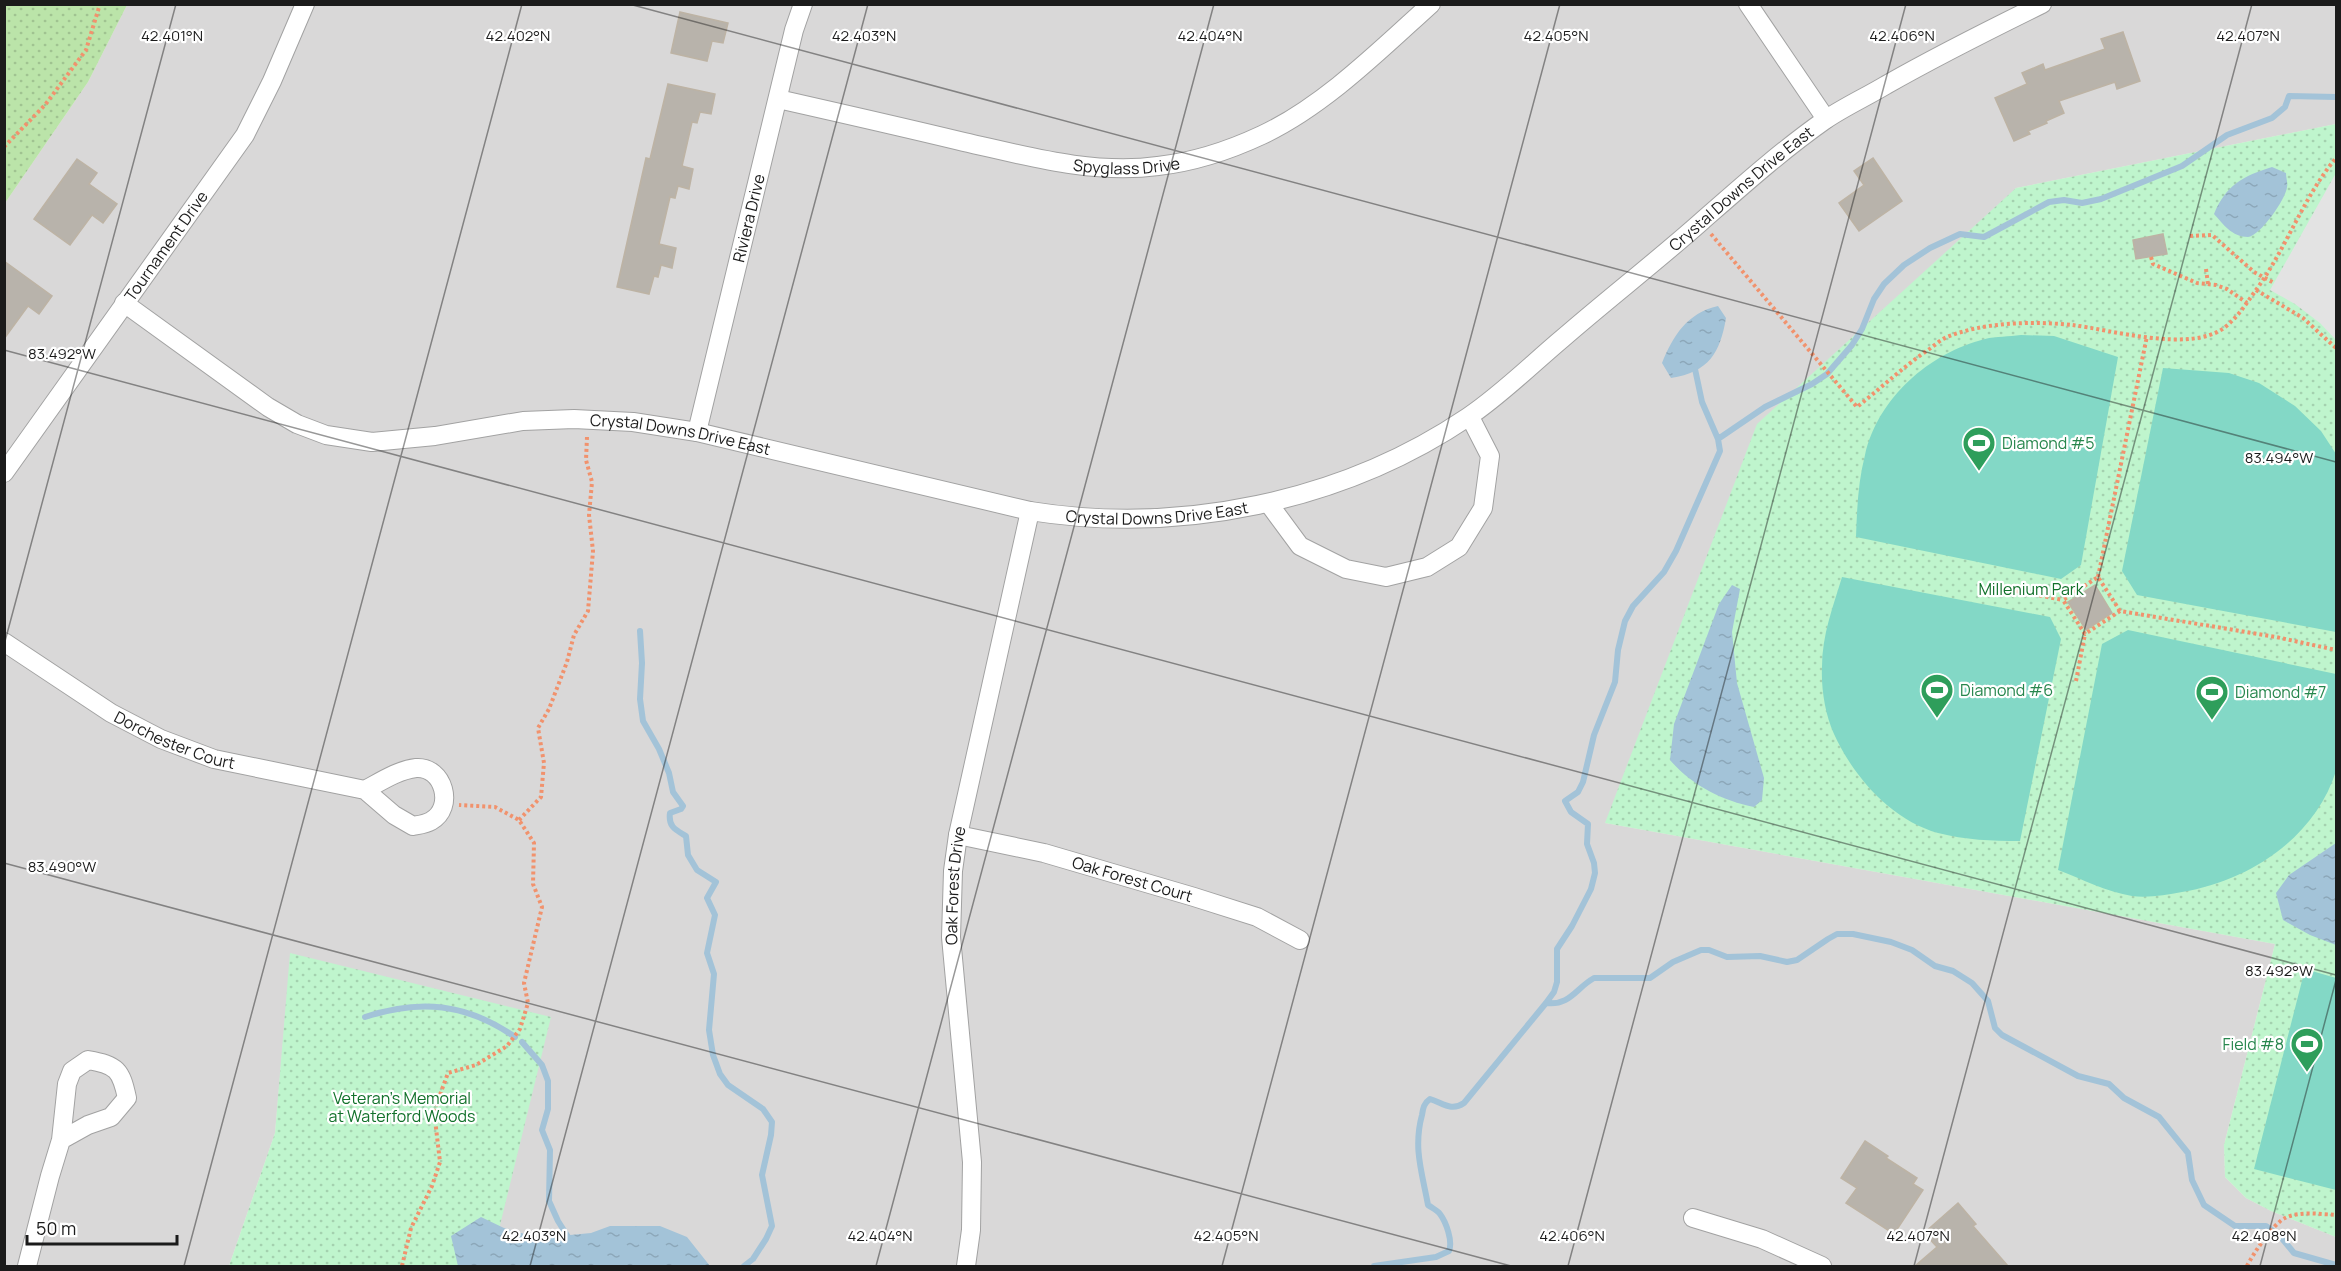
<svg xmlns="http://www.w3.org/2000/svg" width="2341" height="1271" viewBox="0 0 2341 1271" font-family="Manrope,sans-serif">
<style>
.residential{fill:#d9d8d8}
.grass{fill:url(#grass-dots)}
.park{fill:url(#park-dots)}
.pitch{fill:#83d8c6}
.parking{fill:#e3e3e3}
.water{fill:url(#water-ripples)}
.lines{fill:none;stroke-linecap:round;stroke-linejoin:round}
.stream{stroke:#a3c3d8;stroke-width:6}
.building{fill:#b8b3ab;stroke:#bdb3a4;stroke-width:1.5}
.street-casing{stroke:#a2a2a2;stroke-width:20}
.path{stroke:#f1926d;stroke-width:4;stroke-dasharray:3 3;stroke-linecap:butt}
.street{stroke:#fff;stroke-width:18}
.ticks{fill:none;stroke:#1b1b1b;stroke-width:1.5;stroke-opacity:0.45}
.labels{text-anchor:middle;dominant-baseline:central;stroke-width:4.5;stroke-linejoin:round;paint-order:stroke}
.street-label{font-size:16px;fill:#1b1b1b;stroke:#fff}
.leisure-label{font-size:16px;fill:#27864d;stroke:#fff;text-anchor:start}
.park-label{font-size:16px;fill:#11712a;stroke:#fff}
.ticks-label{font-size:15px;text-anchor:middle;fill:#1b1b1b;stroke:#fff;stroke-width:4.5;stroke-linejoin:round;paint-order:stroke}
</style>
<defs>
<pattern id="grass-dots" width="8" height="8" patternUnits="userSpaceOnUse" patternTransform="scale(1.5)"><rect width="8" height="8" fill="#bbe4a9"/><path d="M2 2h.1M6 6h.1" fill="none" stroke="#a0c391" stroke-width="1.8" stroke-linecap="round"/></pattern>
<pattern id="park-dots" width="8" height="8" patternUnits="userSpaceOnUse" patternTransform="scale(1.5)"><rect width="8" height="8" fill="#bff5cd"/><path d="M2 2h.1M6 6h.1" fill="none" stroke="#a4d1af" stroke-width="1.8" stroke-linecap="round"/></pattern>
<pattern id="water-ripples" width="26" height="14" patternUnits="userSpaceOnUse" patternTransform="scale(1.5)"><rect width="26" height="14" fill="#a3c3d8"/><path d="M2 4q2-2 4 0t4 0M15 11q2-2 4 0t4 0" fill="none" stroke="#8ca7b9"/></pattern>
</defs>
<rect width="100%" height="100%" fill="#eceae1"/>
<path class="residential" d="M127 5H2336V124L2016 188 1605 823 2275 944 2224 1145 2225 1177 2246 1198 2271 1211 2336 1237V1266H490L291 953 275 1133 229 1266H5V203L88 82Z"/>
<path class="grass" d="M5 4 127 5 88 82 5 203Z"/>
<path class="park" d="M2336 124V1237L2271 1211 2246 1198 2225 1177 2224 1145 2275 944 1605 823 1757 424 2016 188Z
M290 953 551 1017 490 1266H229L275 1133Z"/>
<path class="pitch" d="M2021 335 2054 336 2118 357 2081 565 2061 579 1856 537C1857 509 1858 482 1865 455 1878 398 1929 353 1985 339 1996 336 2009 337 2021 335Z
M2163 368 2229 373 2259 383 2295 406 2321 431 2336 454V632L2137 595 2122 571Z
M1842 577 2050 617 2061 639 2020 841C1992 841 1965 840 1938 833 1891 820 1853 776 1834 734 1825 714 1821 688 1822 667 1822 635 1833 607 1842 577Z
M2128 630 2336 674C2337 697 2336 720 2336 743 2336 752 2338 762 2336 771 2315 838 2249 881 2182 892 2166 895 2148 898 2132 896 2107 892 2082 879 2058 870L2102 644Z
M2305 969 2336 978V1190L2254 1169Z"/>
<path class="parking" d="M2336 173V340L2320 323 2295 304 2270 290Z"/>
<path class="water" d="M2272 167 2286 173C2286 178 2288 183 2287 187 2286 199 2260 236 2248 237 2232 237 2223 224 2214 214 2226 185 2243 176 2272 167Z
M1718 306 1726 318C1720 353 1709 372 1671 378L1662 363C1673 336 1687 313 1718 306Z
M1732 585 1740 589 1732 632 1737 683 1764 778 1762 800 1754 807C1723 801 1691 785 1670 760L1674 724 1719 604Z
M2336 843V945L2310 935 2283 920 2276 893 2289 875Z
M481 1217 504 1228 539 1238 591 1233 610 1226H660L687 1237 710 1266H458L451 1236Z"/>
<g class="lines">
<path class="stream" d="M1718 439 1765 407 1812 384 1827 374 1852 345 1862 329 1874 299 1884 284 1904 265 1930 248 1960 234 1984 237 2049 202 2064 200 2082 203 2101 199 2182 166 2227 135 2272 118 2285 107 2289 96 2336 97
M640 631 642 663 640 699 643 721 659 749 669 773 673 792 683 806 681 809 670 813C668 827 676 830 686 836L688 855 697 870 716 882 707 898 715 915 707 953 714 974 709 1030 713 1055 720 1074 728 1085 763 1109 772 1122 771 1135 762 1175 772 1226 766 1239 753 1259 744 1266
M1546 1003C1570 1006 1576 988 1594 978H1650L1673 962 1701 950H1709L1727 957 1760 956 1787 962 1797 960 1828 939 1837 934H1853L1891 942 1912 950 1935 966 1953 971 1972 983 1988 1001 1995 1028 2002 1035 2078 1076 2109 1084 2124 1098 2159 1117 2188 1153 2192 1180 2204 1205 2235 1226H2266L2280 1236 2294 1253 2336 1265
M365 1017C420 999 466 1003 515 1037
M522 1042 542 1065 548 1081V1109L542 1130 550 1150 549 1201 558 1221 570 1240
M1374 1266 1436 1257 1449 1251C1453 1241 1446 1222 1440 1214 1437 1210 1432 1208 1428 1205 1422 1172 1413 1148 1422 1115 1423 1108 1424 1103 1430 1099 1443 1103 1451 1112 1464 1103L1546 1003 1554 992 1557 982V949L1572 926 1591 889 1595 873 1594 863 1587 844 1588 824 1571 812 1565 801 1578 792 1583 782 1594 735 1615 682 1618 650 1625 621 1633 606 1664 572 1676 551 1720 451 1718 439 1702 402 1695 369"/>
</g>
<path class="building" d="M680 12 728 23 723 43 712 41 707 61 671 53Z
M2123 32 2140 81 2117 89 2115 82 2059 101 2064 113 2046 121 2047 123 2028 131 2030 134 2014 141 1995 98 2027 84 2022 73 2043 64 2045 70 2105 49 2101 39Z
M668 84 715 94 711 114 700 112 697 123 692 122 682 166 693 169 689 189 678 186 675 198 670 197 659 244 676 248 672 268 661 265 658 277 654 276 649 294 617 287 646 158 650 159Z
M1873 158 1902 201 1859 231 1839 203 1864 185 1854 171Z
M77 159 97 173 89 184 117 204 103 223 92 215 70 245 34 219Z
M2163 234 2167 254 2136 259 2133 240Z
M4 261 52 296 39 314 28 306 4 339Z
M2095 585 2112 613 2086 630 2068 602Z
M1865 1141 1888 1156 1886 1158 1917 1178 1913 1184 1923 1190 1894 1234 1846 1203 1857 1188 1841 1178Z
M1958 1203 1976 1224 1973 1226 2008 1266H1915L1937 1247 1924 1233Z"/>
<g class="lines">
<g class="street-casing">
<g id="street">
<path d="M1748 4 1826 119"/>
<path id="s1" d="M778 99C840 113 902 127 964 142 1027 156 1093 175 1158 166 1193 162 1230 150 1262 135 1324 106 1380 50 1431 4"/>
<path id="s2" d="M124 303 268 407 297 424 326 435 372 442 435 436 523 421 574 419 633 422 697 432 1030 511C1180 535 1342 502 1468 417 1501 395 1532 364 1563 338 1609 298 1657 261 1702 221 1742 186 1781 151 1825 120 1844 107 1866 97 1886 85 1937 56 1989 30 2042 4"/>
<path id="s3" d="M697 432 794 30 803 4"/>
<path id="s4" d="M4 473 245 135 272 81 305 4"/>
<path d="M1269 504 1300 546 1346 569 1386 577 1427 567 1459 547 1483 508 1490 456 1470 417"/>
<path id="s5" d="M4 642 111 713 161 739 214 759 365 790 394 815 413 826C418 825 426 824 431 821 455 808 444 766 416 768 398 770 380 782 365 790"/>
<path id="s6" d="M958 835 1044 853 1194 897 1257 917 1300 940"/>
<path d="M1693 1218 1762 1239 1822 1266"/>
<path d="M27 1266 50 1176 61 1140 67 1084 72 1071 88 1060C117 1065 121 1070 127 1098L111 1117 88 1125 61 1140"/>
<path id="s7" d="M966 1266 971 1230 972 1162 951 937 953 871 958 835 1030 511"/>
</g>
</g>
<path class="path" d="M4 147 45 105 86 50 100 4
M1711 234 1857 407C1881 388 1903 367 1928 350 1934 346 1940 340 1947 337 1984 322 2033 321 2072 325 2113 330 2189 353 2224 328 2238 317 2246 304 2256 290 2286 249 2304 196 2336 158
M2190 236 2212 235 2254 272 2274 283
M2151 257 2153 264 2197 283 2216 285 2227 289 2247 303
M2206 269 2208 284
M2256 290 2303 318 2336 348
M2098 577 2147 336
M2016 591 2063 600
M2120 611 2098 577 2063 600 2085 634 2120 611 2276 637 2336 650
M2076 681 2085 634
M519 820 541 797 544 763 538 728 549 709 567 662 574 635 588 611 593 551 589 515 592 482 586 460 587 437
M402 1266 411 1228 432 1186 440 1162 434 1111 448 1073 476 1065 507 1046 520 1029 528 1003 524 983 542 907 533 884 534 843 519 820 495 807 459 805
M2247 1266C2253 1254 2273 1224 2285 1218 2299 1211 2321 1214 2336 1215"/>
<use href="#street" class="street"/>
</g>
<path class="ticks" d="M629 4 2336 462M4 350 2336 975M4 645 176 4M4 863 1511 1266M184 1266 522 4M530 1266 868 4M876 1266 1214 4M1222 1266 1560 4M1568 1266 1906 4M1914 1266 2252 4M2260 1266 2336 980"/>
<defs>
<g id="stadium-pin" transform="scale(1.725)"><path d="M0 17L-7.5 6A9.5 9.5 0 1 1 7.5 6Z" fill="#2e9e5b" stroke="#fff"/><path d="M0-5a6.5 5 0 1 0 0 10a6.5 5 0 1 0 0-10ZM-3.5-1.8h7v3.6h-7Z" fill="#fff"/></g>
</defs>
<g fill-rule="evenodd">
<use href="#stadium-pin" x="1979" y="443"/>
<use href="#stadium-pin" x="1937" y="690"/>
<use href="#stadium-pin" x="2212" y="692"/>
<use href="#stadium-pin" x="2307" y="1044"/>
</g>
<g class="labels">
<g class="street-label">
<text stroke="none"><textPath href="#s1" startOffset="356">Spyglass Drive</textPath></text>
<text stroke="none"><textPath href="#s2" startOffset="1773">Crystal Downs Drive East</textPath></text>
<text stroke="none"><textPath href="#s3" startOffset="220">Riviera Drive</textPath></text>
<text stroke="none"><textPath href="#s4" startOffset="279">Tournament Drive</textPath></text>
<text stroke="none"><textPath href="#s2" startOffset="600">Crystal Downs Drive East</textPath></text>
<text stroke="none"><textPath href="#s2" startOffset="1086">Crystal Downs Drive East</textPath></text>
<text stroke="none"><textPath href="#s5" startOffset="198">Dorchester Court</textPath></text>
<text stroke="none"><textPath href="#s6" startOffset="180">Oak Forest Court</textPath></text>
<text stroke="none"><textPath href="#s7" startOffset="382">Oak Forest Drive</textPath></text>
</g>
<g class="leisure-label">
<text x="2002" y="443">Diamond #5</text>
<text x="1960" y="690">Diamond #6</text>
<text x="2235" y="692">Diamond #7</text>
<text x="2284" y="1044" text-anchor="end">Field #8</text>
</g>
<g class="park-label">
<text x="2031" y="589">Millenium Park</text>
<text x="402" y="1098">Veteran's Memorial<tspan x="402" dy="18">at Waterford Woods</tspan></text>
</g>
</g>
<g class="ticks-label">
<text x="172" y="41">42.401°N</text>
<text x="518" y="41">42.402°N</text>
<text x="864" y="41">42.403°N</text>
<text x="1210" y="41">42.404°N</text>
<text x="1556" y="41">42.405°N</text>
<text x="1902" y="41">42.406°N</text>
<text x="2248" y="41">42.407°N</text>
<text x="62" y="359">83.492°W</text>
<text x="2279" y="463">83.494°W</text>
<text x="62" y="872">83.490°W</text>
<text x="2279" y="976">83.492°W</text>
<text x="534" y="1241">42.403°N</text>
<text x="880" y="1241">42.404°N</text>
<text x="1226" y="1241">42.405°N</text>
<text x="1572" y="1241">42.406°N</text>
<text x="1918" y="1241">42.407°N</text>
<text x="2264" y="1241">42.408°N</text>
</g>
<rect width="2341" height="1271" fill="none" stroke="#1b1b1b" stroke-width="12"/>
<path d="M27 1235v9h150v-9" fill="none" stroke="#1b1b1b" stroke-width="3"/>
<text x="36" y="1235" font-size="18" fill="#1b1b1b" stroke="#ffffff" stroke-width="4.5" paint-order="stroke">50 m</text>
</svg>
